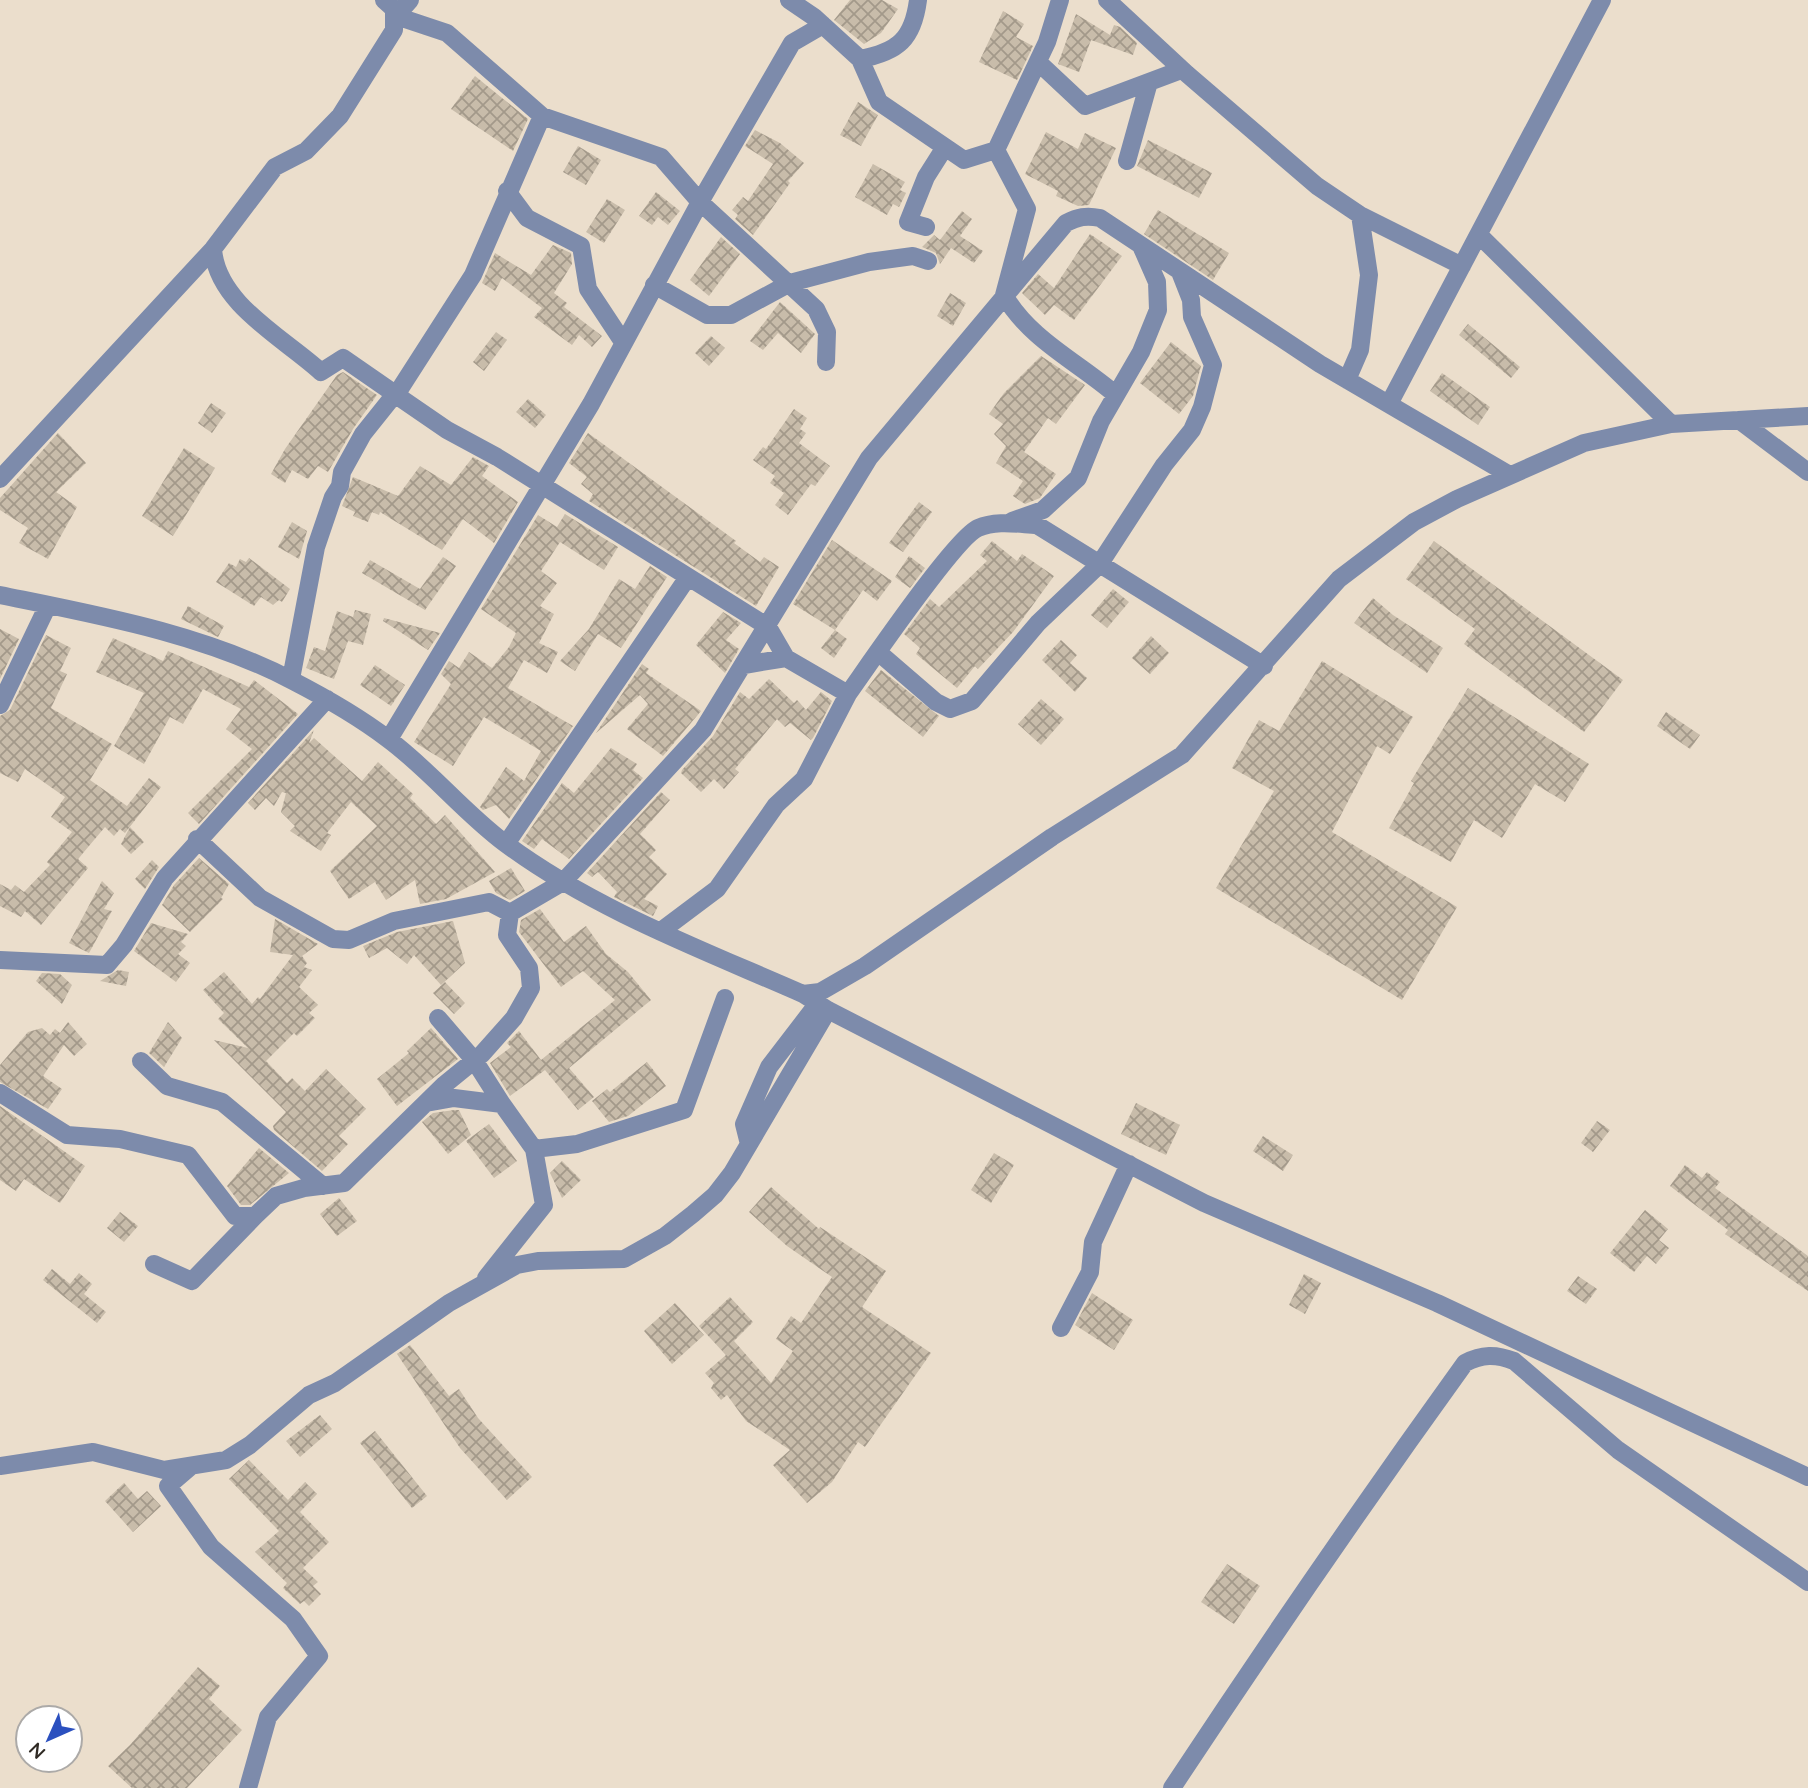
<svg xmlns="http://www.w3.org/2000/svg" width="1808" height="1788" viewBox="0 0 1808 1788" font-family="Quicksand,sans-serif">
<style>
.building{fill:url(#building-cross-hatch)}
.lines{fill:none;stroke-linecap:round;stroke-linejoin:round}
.minor{stroke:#7d8bab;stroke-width:18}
</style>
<defs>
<pattern id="building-cross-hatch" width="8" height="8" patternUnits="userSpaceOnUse" patternTransform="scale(1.75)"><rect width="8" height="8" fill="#c8bcaa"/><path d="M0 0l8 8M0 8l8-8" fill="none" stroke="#a3998a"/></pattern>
</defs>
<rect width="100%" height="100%" fill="#ebdecc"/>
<path class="building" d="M850 0H882L898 9 881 33 864 44 834 20Z
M1003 11 1024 24 1016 37 1033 46 1017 80 979 62Z
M1076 14 1110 35 1114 25 1120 27 1137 43 1133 55 1091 40 1079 72 1058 64Z
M475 76 528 119 513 151 451 109Z
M858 102 878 115 861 146 840 135Z
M755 130 780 143 804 163 788 181 790 183 753 235 735 219 738 215 732 210 743 197 748 201 773 164 745 146Z
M1046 132 1078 149 1085 133 1116 148 1089 205 1078 206 1056 196 1058 191 1025 174Z
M1148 140 1212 173 1199 198 1137 166Z
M578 146 601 160 586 185 563 172Z
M873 164 905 182 900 190 906 193 899 207 893 204 887 215 855 197Z
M656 192 680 211 668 225 658 217 652 225 639 216Z
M607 199 625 210 604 243 586 232Z
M1158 210 1229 253 1213 280 1144 234Z
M962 211 972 219 960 236 983 251 974 263 951 248 940 264 936 253 922 247 934 235 940 240Z
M1090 234 1122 256 1074 320 1054 305 1045 315 1022 293 1038 274 1054 288Z
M721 237 740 254 709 296 690 280Z
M553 245 571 253 572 264 554 293 567 303 564 307 602 336 592 347 579 335 572 345 534 317 542 308 502 278 495 291 482 283 495 253 531 275Z
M950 293 966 303 953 326 937 316Z
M780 302 815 334 801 353 778 333 763 350 750 341Z
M1468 324 1520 367 1511 378 1459 335Z
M496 332 507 340 484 371 473 362Z
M711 336 725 348 709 366 695 353Z
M1171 342 1201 366 1193 396 1179 414 1140 383Z
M1041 356 1085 385 1056 424 1048 418 1024 452 1056 474 1040 498 1025 504 1013 496 1023 481 996 463 1006 446 994 434 1003 424 989 414 1004 393Z
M343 372 377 395 353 429 328 472 318 466 308 479 292 470 285 483 271 474 285 449 337 375Z
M1442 373 1490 407 1478 425 1430 391Z
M528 399 546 415 535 428 516 412Z
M211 403 226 413 212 433 198 423Z
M794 409 807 418 800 429 806 433 799 443 830 466 815 486 811 484 788 515 775 505 784 493 770 483 775 476 753 460 763 447 766 449Z
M58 433 86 463 56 492 77 507 48 559 19 543 28 528 0 510V498Z
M588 433 736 541 734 543 760 562 764 557 779 567 756 606 589 501 593 494 581 484 587 477 569 463Z
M184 448 215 468 173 536 142 516Z
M473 457 489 466 482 476 518 502 494 543 463 519 442 550 380 512 379 515 372 512 368 522 353 516 355 512 342 506 353 477 398 496 420 466 451 485Z
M919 502 932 512 903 552 889 543Z
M565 514 618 547 604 570 560 542 541 571 557 583 540 606 554 614 539 643 558 652 547 673 524 660 508 688 573 726 509 819 496 805 483 810 480 807 506 767 524 781 541 751 484 717 453 766 414 742 451 684 441 674 449 661 459 668 469 652 492 668 509 647 516 633 481 609 538 515 557 527Z
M292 522 307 531 299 559 278 547Z
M832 540 892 581 877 601 863 590 835 630 793 604Z
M992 541 1017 561 1022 554 1054 576 1013 632 978 669 975 666 957 688 916 654 920 648 904 634 930 599 939 607 987 561 980 555Z
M1434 541 1623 680 1584 732 1464 644 1475 629 1406 579Z
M909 556 925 568 910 588 895 577Z
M443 557 456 566 425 610 362 573 370 560 420 589Z
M249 558 290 589 282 602 279 600 273 605 261 597 254 606 216 582 229 563 236 567 240 559 246 562Z
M650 566 667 577 621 648 598 634 575 671 560 661 589 629 619 579 635 589Z
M1113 589 1129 602 1107 628 1091 615Z
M1373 598 1393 615 1443 648 1427 673 1354 623Z
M188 606 224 626 218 637 181 619Z
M355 610 371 614 363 645 348 641 334 679 306 668 314 647 325 651 337 611 353 617Z
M723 612 741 623 726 640 739 649 725 673 696 645Z
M384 618 440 633 428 650 383 621Z
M0 629 19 639 0 679Z
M835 630 847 639 834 658 821 648Z
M46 635 71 648 60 671 67 674 51 708 112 744 90 780 127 806 149 778 161 787 125 833 120 829 114 836 105 827 78 859 88 868 41 925 25 911 21 917 0 906V884L11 890 15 885 24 892 50 865 47 862 72 832 51 817 65 797 25 769 18 782 0 773V716L10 710Z
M1151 636 1169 653 1150 674 1132 658Z
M113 638 163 661 168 651 249 687 254 680 298 714 199 824 188 813 252 749 226 729 241 709 203 689 183 724 170 717 144 764 114 746 144 693 96 672Z
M1061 640 1077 655 1070 663 1087 678 1075 692 1042 660Z
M1322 661 1413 717 1390 754 1377 746 1332 832 1457 907 1402 1000 1216 888 1274 791 1232 768 1259 720 1279 731Z
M642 664 649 669 646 673 701 711 663 756 627 729 648 704 640 695 596 733Z
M375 665 405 685 391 706 360 685Z
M881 670 939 716 923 737 865 691Z
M769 679 794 703 797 700 806 710 821 692 832 701 813 738 811 740 790 723 785 727 777 719 735 769 739 772 724 789 714 779 701 792 681 773 682 770 713 736 740 692 749 699Z
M1468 688 1589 764 1565 802 1535 784 1502 838 1474 820 1451 862 1389 828 1414 783 1411 781Z
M1041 699 1064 719 1041 745 1018 724Z
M1666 712 1700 735 1690 749 1657 726Z
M314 730 309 743 314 738 362 781 378 762 413 794 410 798 436 824 445 815 495 872 446 899 420 904 415 880 386 900 375 882 349 899 330 871 377 826 351 802 327 833 331 835 321 851 290 831 295 826 281 812 286 793 282 792 274 806 266 798 255 810 248 803Z
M611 748 637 764 633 770 643 778 569 859 542 839 534 849 522 841 562 783 574 793Z
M661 792 670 800 640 834 656 850 649 857 667 874 644 899 658 906 653 916 614 897 617 892 598 872 592 877 587 873Z
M130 827 144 842 131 854 121 844Z
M199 858 229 884 221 898 223 899 190 932 162 905 174 885Z
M152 860 159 867 145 889 135 879Z
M511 868 525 891 510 900 496 893 489 881Z
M102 881 114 893 104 909 112 911 89 953 69 943Z
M540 909 564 942 586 926 606 954 628 972 651 1000 569 1068 594 1097 578 1110 545 1070 510 1096 490 1063 511 1047 507 1043 519 1031 541 1060 615 1000 583 971 561 987 519 932 521 920Z
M275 919 318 944 302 956 307 963 304 967 312 970 299 987 318 1005 309 1013 315 1018 297 1036 294 1033 266 1061 287 1083 292 1078 305 1091 326 1069 366 1109 339 1136 348 1144 322 1171 274 1130 273 1126 286 1112 214 1040 248 1048 218 1019 224 1013 203 990 224 972 252 1004 258 997 260 999 293 955 270 952Z
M453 921 465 963 441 985 414 955 407 964 387 948 369 958 363 946 397 932Z
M151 923 188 934 181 942 186 946 178 954 190 963 176 982 134 951Z
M118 970 129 972 126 986 100 981Z
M42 973 60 974 72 985 62 1004 36 981Z
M445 982 465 1003 454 1014 433 993Z
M68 1022 87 1044 74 1056 64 1045 43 1076 62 1089 48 1109 0 1082V1065L28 1032 42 1028 50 1035 55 1029 60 1033Z
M168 1022 182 1038 164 1067 149 1053Z
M431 1028 458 1059 397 1106 377 1079 409 1053 407 1051Z
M647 1062 666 1086 628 1116 609 1122 592 1101 607 1089 610 1092Z
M1136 1103 1180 1125 1166 1155 1121 1134Z
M0 1106 85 1166 60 1203 24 1179 16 1191 0 1180Z
M454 1110H459L471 1135 448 1154 422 1122 433 1113Z
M1597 1121 1610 1130 1593 1152 1581 1143Z
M489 1124 517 1161 494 1178 466 1141Z
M1263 1136 1293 1155 1283 1171 1253 1151Z
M259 1148 289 1173 250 1205H241L227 1186Z
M994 1153 1014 1165 991 1203 971 1190Z
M562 1161 581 1180 562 1198 550 1173Z
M1685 1165 1702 1178 1707 1172 1720 1182 1715 1188 1808 1256V1291L1725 1234 1728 1230 1670 1186Z
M771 1187 819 1229 820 1227 886 1271 862 1307 931 1353 865 1447 858 1442 832 1482 807 1503 773 1465 790 1450 746 1421 727 1395 721 1400 711 1388 714 1383 705 1373 726 1355 699 1326 730 1297 753 1322 734 1341 771 1383 793 1351 776 1339 791 1316 801 1323 832 1277 787 1246 749 1212Z
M339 1198 357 1221 337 1236 320 1214Z
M1645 1210 1668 1229 1659 1240 1669 1248 1656 1264 1647 1256 1634 1272 1610 1253Z
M120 1212 138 1226 124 1242 107 1228Z
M52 1269 70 1284 79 1273 92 1284 84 1294 106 1312 97 1323 43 1280Z
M1304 1274 1321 1283 1305 1314 1289 1305Z
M1578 1276 1597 1289 1586 1304 1567 1291Z
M1092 1293 1133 1320 1114 1350 1075 1325Z
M675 1303 704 1335 672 1364 644 1331Z
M410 1345 449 1396 459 1389 478 1418 532 1477 507 1500 460 1448 397 1354Z
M320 1415 332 1429 300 1457 286 1441Z
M375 1431 427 1496 412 1508 360 1443Z
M249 1460 288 1500 305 1482 317 1494 300 1512 329 1542 303 1568 318 1582 313 1586 321 1594 309 1606 304 1601 300 1604 283 1588 287 1583 255 1552 279 1531 229 1479Z
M124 1483 138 1499 147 1491 161 1506 133 1532 105 1501Z
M1227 1564 1260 1586 1234 1624 1201 1602Z
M198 1667 220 1686 209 1699 242 1730 187 1788H132L108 1766 130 1745Z"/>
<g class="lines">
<path class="minor" d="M789 0 814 17 860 59 879 102 964 160 996 150
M1060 0 1047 42 996 150 1027 209 1004 295C1030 340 1078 362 1116 395
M1107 0 1187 74 1317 186 1360 215 1462 266
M823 25 792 43 700 202 816 309 827 332 826 362
M860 59C898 52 913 39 918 0
M1038 62 1085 106 1181 70
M542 116 473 275 396 395 447 430 497 457 768 627 786 658
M1127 161 1149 82
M507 191 527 218 581 246 588 289 623 342
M926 227 908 222 926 177 945 147
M1479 235 1671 424
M213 249C217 304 284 338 321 372L343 358 395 394 363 434 342 472 340 486 333 497 316 547 291 679
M654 285 707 315H731L790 283 869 262 913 256 928 261
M1347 380 1360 350 1369 275 1360 215
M1389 404 1602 0
M1739 420 1808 472
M0 479 213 249 275 167 306 151 340 116 394 30V9L384 0
M1012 521 1043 510 1078 478 1101 421 1141 352 1158 310 1157 282 1142 248
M0 595C98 615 204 634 293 681 326 698 359 717 388 739 430 770 464 813 506 844 595 910 703 950 803 994L820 992 865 966 1052 837 1182 755 1339 579 1414 522 1457 499 1584 443 1671 424 1808 416
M878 652 936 702 950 709 972 701 1038 623 1099 565 1164 465 1192 430 1202 407 1213 365 1192 317 1191 300 1180 272
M848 694C868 666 955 538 978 528 996 520 1017 524 1037 525L1264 666
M0 705 48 605
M389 739 591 404 700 202 661 157 542 116 447 33 396 16 410 0
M197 839 260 898 333 939 349 940 394 921 489 902 510 913
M506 844 688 577
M661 931 717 889 776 805 804 779 848 694 786 658 744 665
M0 960 107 965 124 945 165 878 327 699
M803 994 828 1010 1204 1203 1437 1303 1808 1477
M438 1018 474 1060 502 1104
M141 1061 167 1086 222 1102 323 1186
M0 1093 67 1135 120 1139 188 1155 235 1216H255L276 1196 304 1188 344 1183 444 1085 482 1054 514 1018 531 988 529 968 507 935 510 913 563 882 703 730 869 458 1066 223C1078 217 1086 215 1100 218L1320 364 1508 474
M426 1103 454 1098 502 1104 534 1149 577 1144 684 1110 725 998
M749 1144 744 1124 769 1067 818 1003
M154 1264 192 1281 255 1216
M486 1278 544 1205 534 1149
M1061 1328 1090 1272 1093 1242 1129 1164
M0 1466 93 1452 164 1470 226 1460 250 1445 309 1395 335 1383 449 1303 517 1265 538 1261 624 1259 665 1236 693 1214 715 1195 732 1173 828 1010
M189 1468 168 1486 211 1547 293 1619 319 1656 268 1717 248 1788
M1172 1788C1267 1644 1364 1503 1465 1363 1482 1354 1496 1354 1514 1361L1618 1450 1808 1582"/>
</g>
<g transform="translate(49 1739) rotate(225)"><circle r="33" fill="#ffffff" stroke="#acaaa8" stroke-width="2"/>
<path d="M0-5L12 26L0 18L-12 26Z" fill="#2b50bf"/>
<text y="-10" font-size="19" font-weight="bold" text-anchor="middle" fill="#302b25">N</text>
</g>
</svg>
